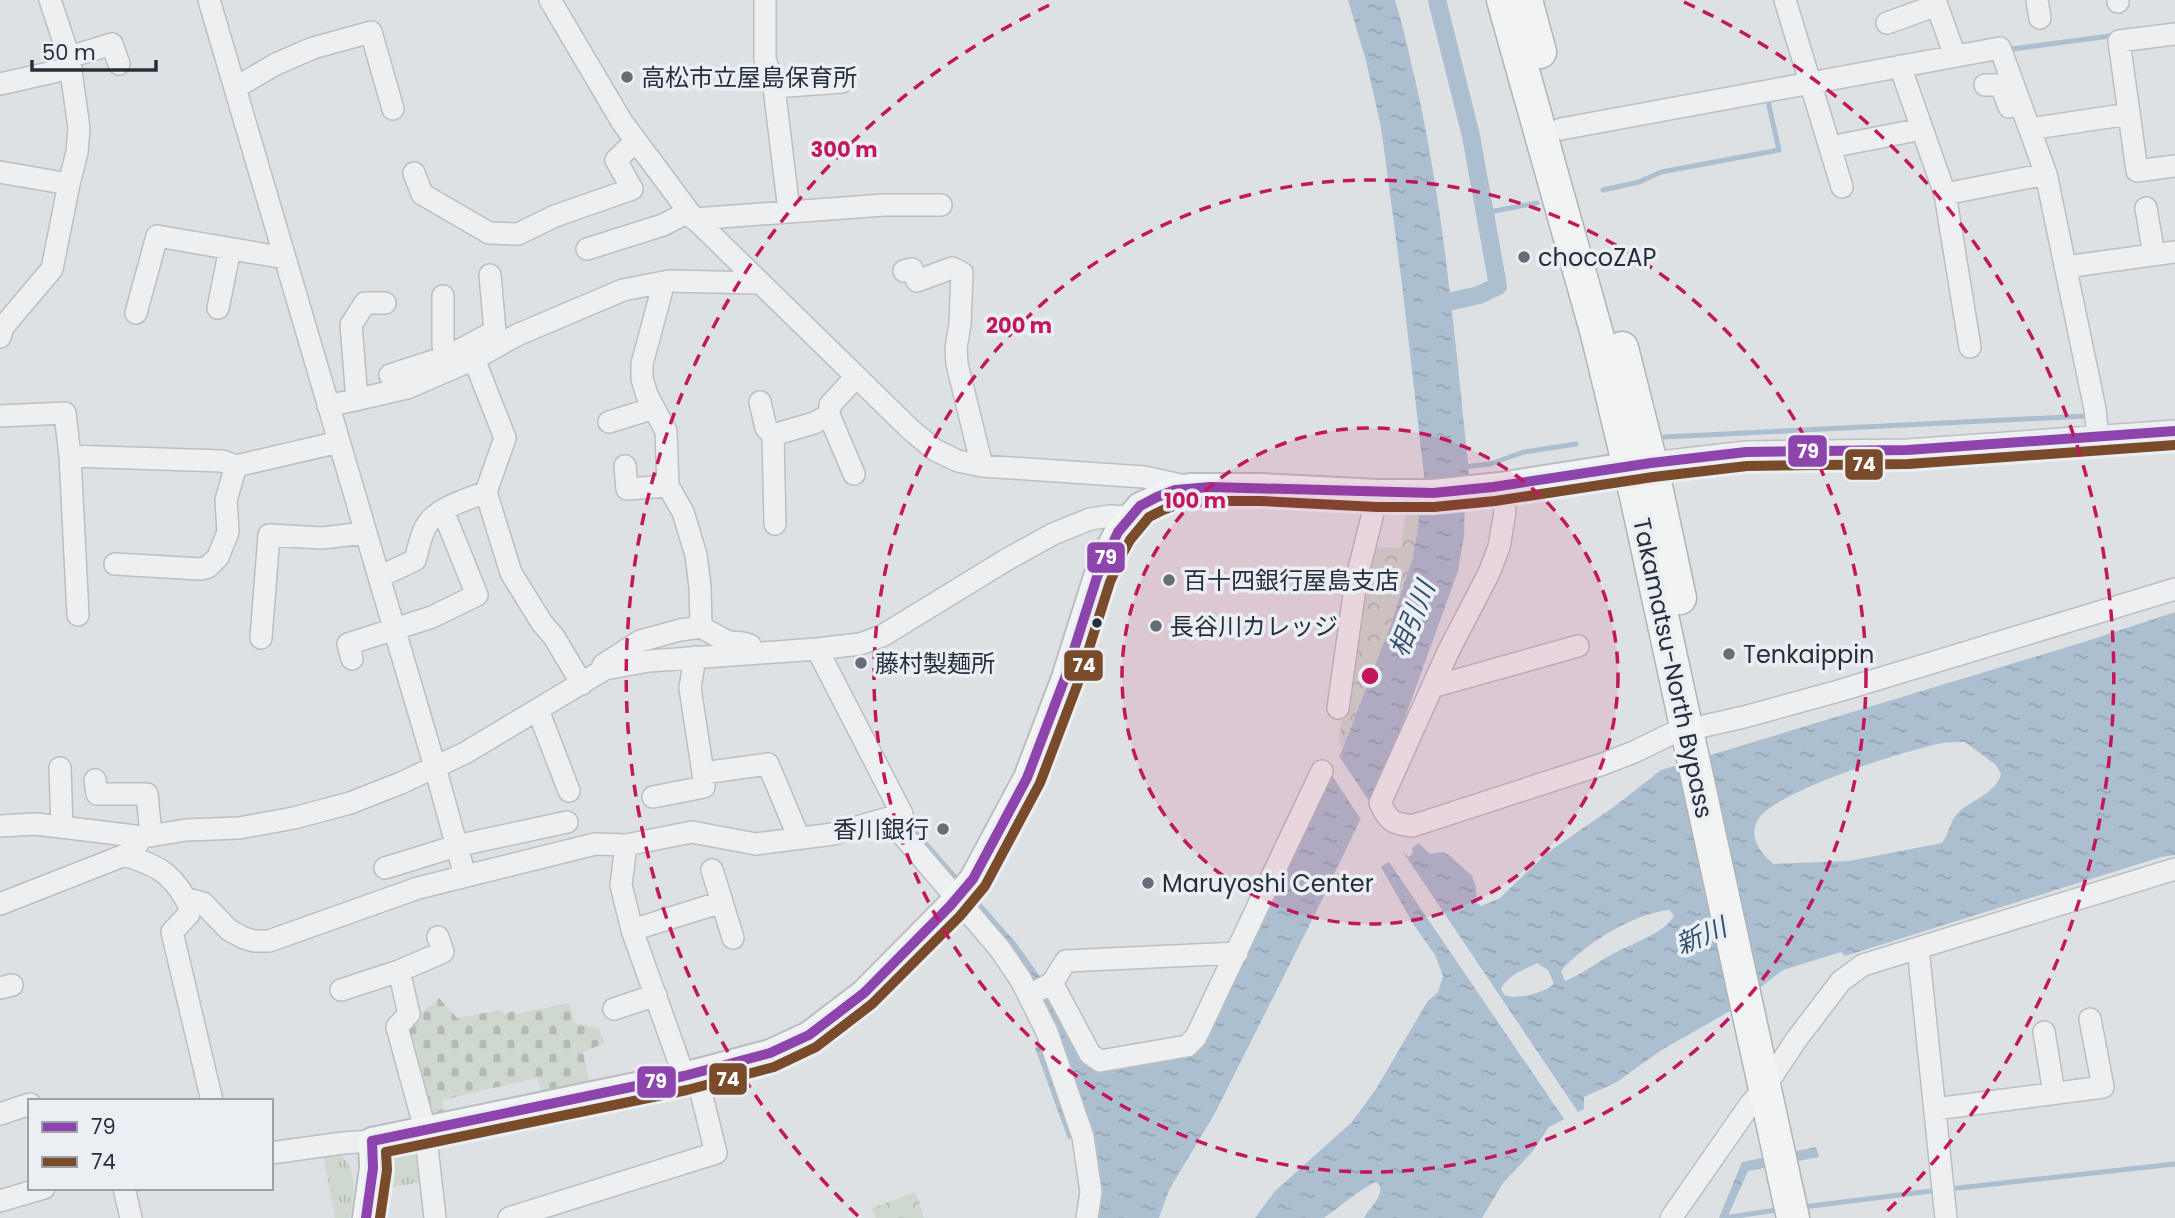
<svg xmlns="http://www.w3.org/2000/svg" width="2175" height="1218" viewBox="0 0 2175 1218" font-family="Poppins,'Noto Sans JP',sans-serif">
<style>
.grass{fill:url(#grass-tufts)}
.cemetery{fill:url(#cemetery-stones)}
.park{fill:url(#park-crowns)}
.water{fill:url(#water-ripples);fill-rule:evenodd}
.pier{fill:#dee1e4}
.lines{fill:none;stroke-linecap:round;stroke-linejoin:round}
.stream{stroke:#acbfd0;stroke-width:5}
.canal{stroke:#acbfd0;stroke-width:18}
.minor-casing{stroke:#bcbfc2;stroke-width:24}
.major-casing{stroke:#babec2;stroke-width:30}
.highway-casing{stroke:#b0b4b9;stroke-width:35}
.minor{stroke:#edeff0;stroke-width:21}
.major{stroke:#f2f4f4;stroke-width:26}
.highway{stroke:#f2f4f4;stroke-width:32}
.bus-1-casing{stroke:#ebeff4;stroke-width:16}
.bus-2-casing{stroke:#ebeff4;stroke-width:16}
.bus-1{stroke:#8e44ad;stroke-width:10}
.bus-2{stroke:#7a4b2a;stroke-width:10}
.ring{fill:none;stroke:#c2185b;stroke-width:3.5;stroke-dasharray:12 9}
.poi-dot{fill:#666d77;stroke:#ebeff4;stroke-width:2.5}
.bus-dot{fill:#252f3c;stroke:#ebeff4;stroke-width:2.5}
.labels{text-anchor:middle;dominant-baseline:central;stroke-width:7;stroke-linejoin:round;paint-order:stroke}
.poi-label{font-size:24px;fill:#252f3c;stroke:#ebeff4;text-anchor:start}
.street-label{font-size:24px;fill:#252f3c;stroke:#ebeff4}
.water-label{font-size:26px;font-style:italic;fill:#305170;stroke:#ebeff4}
.centre{fill:#c2185b;stroke:#ebeff4;stroke-width:3.5}
.ring-label{font-size:21px;text-anchor:middle;font-weight:bold;fill:#c2185b;stroke:#ebeff4;stroke-width:7;stroke-linejoin:round;paint-order:stroke}
.line-badge{stroke:#ebeff4;stroke-width:2.5}
.badge-label{font-size:19px;text-anchor:middle;font-weight:bold;fill:#fff}
</style>
<defs>
<pattern id="grass-tufts" width="24" height="20" patternUnits="userSpaceOnUse" patternTransform="scale(1.75)"><rect width="24" height="20" fill="#cfd8cf"/><path d="M3 7l-1-3M5 7V3M7 7l1-3M15 17l-1-3M17 17v-4M19 17l1-3" fill="none" stroke="#b2bab3"/></pattern>
<pattern id="cemetery-stones" width="16" height="16" patternUnits="userSpaceOnUse" patternTransform="scale(1.75)"><rect width="16" height="16" fill="#cfd8cf"/><path d="M2 7V4a2 2 0 0 1 4 0v3zM10 15v-3a2 2 0 0 1 4 0v3z" fill="#b2bab3"/></pattern>
<pattern id="park-crowns" width="20" height="18" patternUnits="userSpaceOnUse" patternTransform="scale(1.75)"><rect width="20" height="18" fill="#cfd8cf"/><path d="M2 6a3 3 0 1 1 6 0M12 15a3 3 0 1 1 6 0" fill="none" stroke="#b2bab3"/></pattern>
<pattern id="water-ripples" width="26" height="14" patternUnits="userSpaceOnUse" patternTransform="scale(1.75)"><rect width="26" height="14" fill="#acbfd0"/><path d="M2 4q2-2 4 0t4 0M15 11q2-2 4 0t4 0" fill="none" stroke="#94a4b4"/></pattern>
</defs>
<rect width="100%" height="100%" fill="#dee1e4"/>
<path class="grass" d="M419 1144 425 1181 385 1189C386 1158 389 1151 419 1144Z
M339 1153C359 1170 354 1195 350 1218H335L323 1154Z"/>
<path class="cemetery" d="M439 998 457 1018 501 1010 505 1014 514 1011 516 1014 569 1003 575 1023 599 1028 605 1043 583 1052 590 1085 543 1095 537 1078 442 1100 445 1114 427 1117 402 1029Z"/>
<path class="park" d="M1406 509H1421C1410 592 1374 670 1343 748L1338 743 1370 547 1401 548Z
M916 1192 924 1218H876L872 1208Z"/>
<path class="water" d="M1348 0H1395C1404 29 1410 58 1417 88 1445 214 1455 343 1469 472L1465 494 1464 536 1458 571 1403 723 1373 793 1315 914 1215 1113 1169 1190 1159 1218H1093L1074 1138 1068 1139 1035 1048 1054 1032 905 831 909 821 1017 944 1039 975 1085 1057 1183 1052 1276 891 1343 748 1390 627 1412 560 1417 534 1424 475 1402 284 1381 127 1366 61Z
M2175 612V855L2161 857 1845 956 1841 952 1783 970 1730 1011 1660 1051 1617 1082 1584 1097V1109L1549 1127 1532 1152 1503 1183 1482 1218H1364C1369 1207 1385 1197 1379 1184L1375 1182 1360 1191 1324 1218H1255L1275 1191 1352 1122 1376 1089 1427 1002 1438 992 1443 976 1435 955 1414 925 1381 867 1403 852 1409 857 1413 853 1412 848 1419 843 1430 854 1442 852 1449 855 1472 876 1476 887 1477 903 1481 906 1500 898 1547 853 1615 806 1661 770 2087 641ZM1965 742 1996 765 2001 774C1995 795 1971 799 1957 814 1949 823 1949 834 1942 843L1849 861 1774 864C1760 854 1747 835 1759 818 1779 790 1906 750 1943 743 1950 742 1958 742 1965 742ZM1669 910 1674 916C1663 935 1627 945 1609 956 1594 965 1581 974 1565 981L1561 971C1583 945 1634 913 1669 910ZM1537 963 1548 970 1554 984C1544 993 1517 1000 1504 995L1501 989C1507 975 1524 970 1537 963Z
M1816 1147 1819 1157 1748 1171 1727 1218H1719L1742 1162Z"/>
<path class="pier" d="M1337 753 1371 804 1362 821 1329 771Z
M1401 849 1580 1115 1566 1122 1387 859Z"/>
<g class="lines">
<path class="stream" d="M2005 50 2117 35
M1603 190 1639 182 1661 172 1779 150 1767 97
M1484 213 1537 203
M1664 437 2086 416
M1463 467 1490 464 1524 452 1576 444
M1949 1189 2175 1164
M1803 1207 1939 1190
M1723 1218 1783 1209"/>
<path class="canal" d="M1430 306 1479 295 1498 286 1471 136 1437 0"/>
<g class="minor-casing">
<path id="minor" d="M209 0 435 767 465 876
M550 0 622 122 692 216 911 430 935 450 958 461 982 466 1144 477 1190 487
M765 0V59L774 87 789 211
M1785 0 1842 187
M1935 0 1955 56
M2037 0 2040 18
M2118 0V2
M1887 23 1937 5
M2175 34 2119 41 2137 171 2175 166
M69 57 112 44 119 64
M1900 66 1945 194
M0 84 71 68
M1985 85H2001L2009 107
M774 87 842 82
M235 88 276 64 313 48 371 32 393 109
M1561 129 2000 48 2046 174 2095 409 2098 437
M2030 129 2129 114
M1830 147 1922 129
M0 172 69 184
M414 173 422 194 489 233 518 234 555 216 632 189 616 160 636 141
M2146 208 2154 255
M694 219 884 205H941
M587 249 663 225 688 212
M2065 267 2175 252
M904 271 912 269 917 281 952 268 962 273 960 324 956 348 957 364 982 466
M664 282 642 364V379L647 395 666 431 668 486 683 512 696 555 700 587 701 627
M218 308 230 249
M136 313 157 236 285 258
M0 337 3 327 52 269 69 184 77 152 79 128 69 57 50 0
M1970 347 1945 194 2046 174
M451 363 449 356 495 331 490 275
M390 375 449 356 443 346V296
M357 400 351 325 365 303H385
M760 402 766 428 773 435
M328 406 407 388 474 359
M829 415 854 474
M0 416 65 413 70 456 78 615
M609 422 654 408
M70 456 222 461 236 466
M1651 463 1746 452 1907 450 2175 431
M625 466 627 489 668 486
M1500 486 1505 512 1499 547 1489 573 1448 652 1380 803C1389 822 1392 823 1412 826L1603 764 1634 752 1673 733 1744 717 1842 690 2175 589
M486 492 511 573 542 623 554 637 582 684
M775 524 773 435 814 423 829 415 830 405 856 377
M115 564 200 569 208 567 218 557 228 532 226 500 236 466 339 442
M379 577 415 560C418 550 420 538 425 528 435 508 466 500 486 492L505 438 474 359 517 335 623 290 669 281 759 283
M261 638 269 535 322 538 365 533
M695 657 690 688 703 773 768 764 799 838
M352 659 348 644 432 617 477 595 443 511
M603 665 640 641 680 630 701 627 728 642 743 643 750 645
M1432 687 1578 646
M1338 708 1356 581 1378 493
M538 710 569 791
M60 768 62 827
M95 780 97 794H147L151 836
M653 797 704 787 703 773
M902 814 900 832 1000 949 1021 980 1047 1032 1083 1137 1091 1192 1087 1218
M0 826 36 824 143 837
M626 845 621 885 632 930 684 1076
M125 855C154 865 169 870 185 898L203 903 229 930 244 938 254 941H269L418 888 595 844 626 845 692 832 756 844 833 834 902 814 817 649
M385 868 456 846 567 822
M185 898 189 906V914L172 932 212 1101
M722 902 733 938
M0 904 125 855 130 853 143 837 186 830 239 828 294 818 350 803 401 783 465 753 605 669 649 661 817 649 860 644 882 636 1006 560 1053 534 1090 519 1110 516 1130 517
M632 930 722 902 712 870
M1052 983 1090 1054 1100 1061 1187 1046 1196 1037 1322 771
M0 988 12 985
M341 990 399 971
M1039 990 1052 983 1066 961 1237 953
M614 1009 656 995
M2044 1032 2054 1093
M1935 1109 2103 1087 2090 1019
M0 1114 30 1104
M271 1153 343 1143 372 1141
M124 1188 131 1218
M0 1201 44 1188
M435 1218 425 1129 397 1027 409 1014 399 971 443 952 438 937
M509 1218 716 1153 696 1072
M1671 1218 1749 1106 1765 1087 1796 1040 1841 981 1863 965 1918 948
M1946 1218 1918 948 2175 869"/>
</g>
<g class="major-casing">
<path id="major" d="M366 1218 373 1168 372 1141 684 1076 770 1053 809 1035 864 993 950 906 973 879 1027 778 1065 678 1097 577 1110 547 1118 532 1140 506 1175 490 1190 487H1261L1378 493H1433L1500 486 1646 463"/>
</g>
<g class="highway-casing">
<path id="highway" d="M1503 0 1597 334 1636 496 1793 1218
M1526 0 1540 52
M1622 348 1651 463 1680 598"/>
</g>
<use href="#minor" class="minor"/>
<use href="#major" class="major"/>
<use href="#highway" class="highway"/>
<g class="bus-1-casing">
<path id="bus-1" d="M366 1218 373 1168 372 1141 684 1076 770 1053 809 1035 864 993 950 906 973 879 1027 778 1065 678 1097 577 1118 532 1140 506 1157 497 1175 490 1210 487 1433 493 1493 487 1651 463 1746 452 1907 450 2175 431"/>
</g>
<g class="bus-2-casing">
<path id="bus-2" d="M380 1218 387 1170 386 1152 687 1090 774 1067 816 1047 872 1004 960 916 985 886 1040 783 1078 683 1110 582 1123 553 1130 540 1149 517 1163 510 1178 504 1211 501H1261L1377 507H1434L1495 501 1653 477 1747 466 1908 464 2175 445"/>
</g>
<use href="#bus-1" class="bus-1"/>
<use href="#bus-2" class="bus-2"/>
</g>
<circle cx="1370" cy="676" r="248" fill="#c2185b" fill-opacity=".12"/>
<g class="ring">
<circle cx="1370" cy="676" r="248"/>
<circle cx="1370" cy="676" r="496"/>
<path d="M858 1216A744 744 0 0 1 1056 2M1684 2A744 744 0 0 1 1882 1216"/>
</g>
<g class="poi-dot">
<circle cx="627" cy="77" r="7"/>
<circle cx="1524" cy="257" r="7"/>
<circle cx="1169" cy="580" r="7"/>
<circle cx="1156" cy="626" r="7"/>
<circle cx="1729" cy="654" r="7"/>
<circle cx="861" cy="663" r="7"/>
<circle cx="943" cy="829" r="7"/>
<circle cx="1148" cy="883" r="7"/>
</g>
<circle class="bus-dot" cx="1097" cy="623" r="6"/>
<g class="labels">
<g class="poi-label">
<text x="641" y="77">高松市立屋島保育所</text>
<text x="1538" y="257">chocoZAP</text>
<text x="1183" y="580">百十四銀行屋島支店</text>
<text x="1170" y="626">長谷川カレッジ</text>
<text x="1743" y="654">Tenkaippin</text>
<text x="875" y="663">藤村製麺所</text>
<text x="929" y="829" text-anchor="end">香川銀行</text>
<text x="1162" y="883">Maruyoshi Center</text>
</g>
<g class="street-label">
<text transform="translate(1673 668) rotate(78)">Takamatsu-North Bypass</text>
</g>
<g class="water-label">
<text transform="translate(1412 619) rotate(-68)">相引川</text>
<text transform="translate(1701 936) rotate(-23)">新川</text>
</g>
</g>
<circle cx="1370" cy="676" r="10" class="centre"/>
<g class="ring-label">
<text x="844" y="157">300 m</text>
<text x="1019" y="333">200 m</text>
<text x="1195" y="508">100 m</text>
</g>
<g class="line-badge">
<rect x="1787" y="434" width="41" height="34" rx="7" fill="#8e44ad"/>
<rect x="1844" y="448" width="40" height="33" rx="7" fill="#7a4b2a"/>
<rect x="1086" y="541" width="40" height="33" rx="7" fill="#8e44ad"/>
<rect x="1063" y="649" width="41" height="33" rx="7" fill="#7a4b2a"/>
<rect x="708" y="1062" width="40" height="34" rx="7" fill="#7a4b2a"/>
<rect x="636" y="1065" width="41" height="34" rx="7" fill="#8e44ad"/>
</g>
<g class="badge-label">
<text x="1808" y="458">79</text>
<text x="1864" y="471">74</text>
<text x="1106" y="564">79</text>
<text x="1084" y="672">74</text>
<text x="728" y="1086">74</text>
<text x="656" y="1088">79</text>
</g>
<rect x="28" y="1099" width="245" height="91" fill="#ebeff4" stroke="#9ca2aa" stroke-width="2"/>
<rect x="42" y="1122" width="35" height="10" fill="#8e44ad" stroke="#9ca2aa" stroke-width="2"/>
<text x="91" y="1134" font-size="21" fill="#252f3c">79</text>
<rect x="42" y="1157" width="35" height="10" fill="#7a4b2a" stroke="#9ca2aa" stroke-width="2"/>
<text x="91" y="1169" font-size="21" fill="#252f3c">74</text>
<path d="M32 60v10h124v-10" fill="none" stroke="#252f3c" stroke-width="3.5"/>
<text x="42" y="60" font-size="21" fill="#252f3c" stroke="#ebeff4" stroke-width="5" paint-order="stroke">50 m</text>
</svg>
